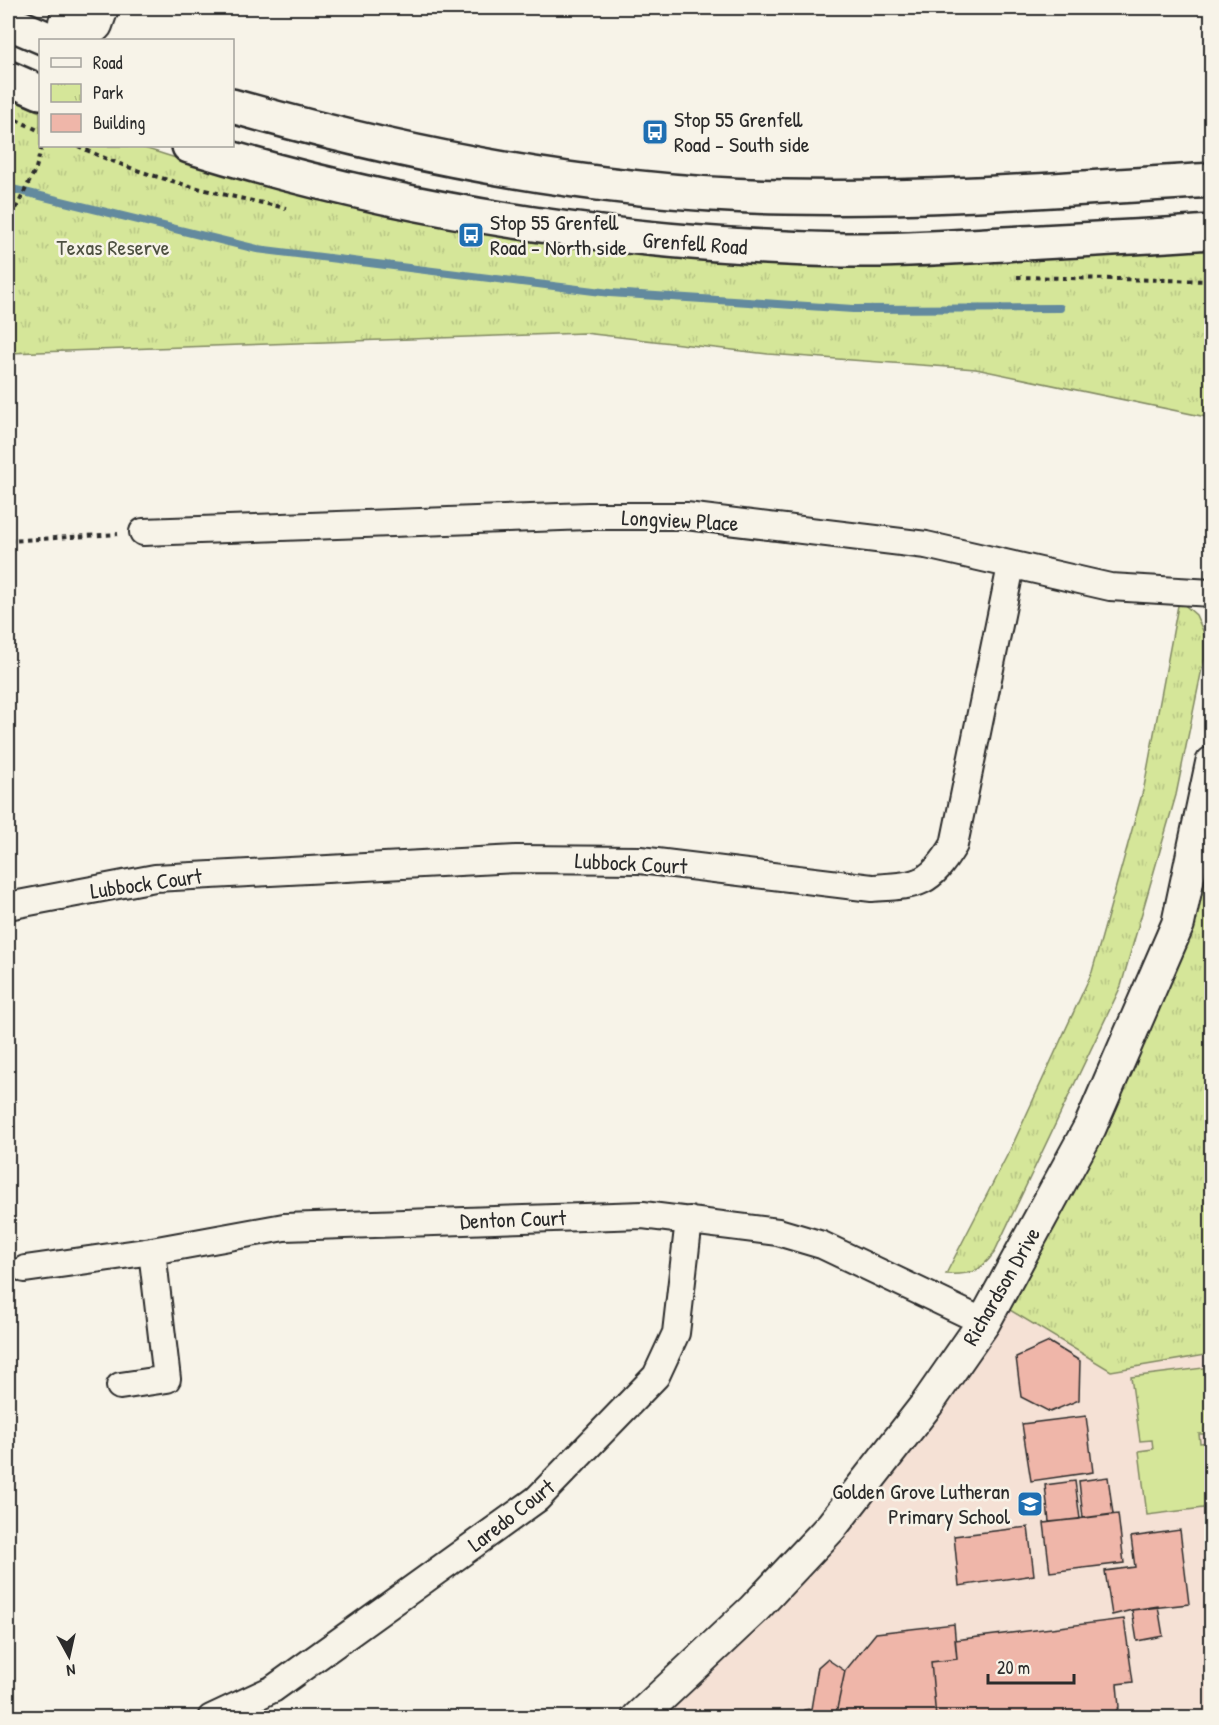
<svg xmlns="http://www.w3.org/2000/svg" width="1219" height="1725" viewBox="0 0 1219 1725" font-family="'Patrick Hand',sans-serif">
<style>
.built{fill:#f5e1d5}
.green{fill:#d5e699;stroke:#808862;stroke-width:1.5}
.park{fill:url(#park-tufts);stroke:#808862;stroke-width:1.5}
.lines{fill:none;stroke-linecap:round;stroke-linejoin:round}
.stream{stroke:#648a9e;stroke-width:8}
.building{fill:#efb6a9;stroke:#2b2b2b;stroke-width:1.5}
.minor-casing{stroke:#2b2b2b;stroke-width:30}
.tertiary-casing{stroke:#2b2b2b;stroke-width:36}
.secondary-casing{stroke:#2b2b2b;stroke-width:38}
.path{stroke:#2b2b2b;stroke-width:4;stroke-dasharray:4.5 4.5;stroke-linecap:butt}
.minor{stroke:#f7f3e8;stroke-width:26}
.tertiary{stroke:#f7f3e8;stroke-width:32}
.secondary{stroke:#f7f3e8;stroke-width:33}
.labels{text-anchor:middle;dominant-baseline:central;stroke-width:5;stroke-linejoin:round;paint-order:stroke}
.poi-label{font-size:22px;fill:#2b2b2b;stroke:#f7f3e8;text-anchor:start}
.street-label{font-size:22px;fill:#2b2b2b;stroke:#f7f3e8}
.park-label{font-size:22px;fill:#4d5041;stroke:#f7f3e8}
</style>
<defs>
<pattern id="park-tufts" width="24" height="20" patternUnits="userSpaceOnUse" patternTransform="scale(1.5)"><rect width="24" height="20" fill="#d5e699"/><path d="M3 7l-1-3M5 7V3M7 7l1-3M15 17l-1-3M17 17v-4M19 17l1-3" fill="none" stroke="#b7c584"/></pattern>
</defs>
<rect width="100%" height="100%" fill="#f7f3e8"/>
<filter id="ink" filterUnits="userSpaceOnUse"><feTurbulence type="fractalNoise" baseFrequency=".0167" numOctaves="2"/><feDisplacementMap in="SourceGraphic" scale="12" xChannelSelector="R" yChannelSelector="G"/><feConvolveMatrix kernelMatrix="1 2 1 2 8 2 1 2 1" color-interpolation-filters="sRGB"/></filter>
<g filter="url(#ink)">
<path class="built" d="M995 1301 1111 1371 1211 1354V1717L638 1718 753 1610Z"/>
<path class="green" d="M1211 1367V1434H1199L1200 1443 1211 1442V1507L1147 1515 1139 1451 1153 1449 1152 1440 1140 1441 1131 1377Z"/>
<path class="park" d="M8 98 40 112V146H138L201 166 441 224 1204 247 1211 254V418L976 369 768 354 584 333 9 353 12 503 8 514Z
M1179 600 1196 615 1204 633V659L1176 795 1121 986 994 1253C979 1273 971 1275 946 1274L1013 1144 1092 972 1144 787Z
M1211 760V1354L1111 1371 995 1301 1178 924Z"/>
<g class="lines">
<path class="stream" d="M8 188 257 249 610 293 853 309 1060 308"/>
</g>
<path class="building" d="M1049 1342 1080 1361 1079 1400 1050 1412 1021 1397 1016 1357Z
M1086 1416 1093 1472 1031 1481 1022 1424Z
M1108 1477 1113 1514 1083 1518 1079 1481Z
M1075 1481 1080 1519 1049 1522 1045 1485Z
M1118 1514 1124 1563 1050 1572 1044 1523Z
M1028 1527 1034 1575 959 1586 954 1536Z
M1180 1530 1189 1604 1132 1610 1112 1615 1105 1571 1135 1567 1131 1537Z
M1158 1606 1163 1636 1137 1641 1132 1610Z
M1124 1619 1133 1682 1117 1684 1119 1707 1110 1718H936L931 1662 957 1659 955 1640Z
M954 1624 957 1659 931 1662 936 1718H835L845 1671 876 1633Z
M827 1659 845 1671 835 1718H805L804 1710 811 1709 818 1667Z"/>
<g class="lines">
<g class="minor-casing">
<path id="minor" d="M143 532 588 516H686L926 545 1110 587 1212 593
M8 906 155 878 516 859 640 860 872 888C918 885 929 886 954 845L1011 566
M25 1269 152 1251 284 1227 643 1215 778 1232 822 1245 984 1322
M120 1386 167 1379 152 1251
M211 1718 273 1689 537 1499 656 1376 676 1333 689 1220"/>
</g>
<g class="tertiary-casing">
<path id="tertiary" d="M68 40 65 22 71 8
M79 40 96 25 102 8
M638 1718 753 1610 831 1527 927 1404 984 1322 1090 1127 1178 924 1212 763"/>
</g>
<g class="secondary-casing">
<path id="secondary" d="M8 22 50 40
M8 78 40 92
M232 106C411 157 598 194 785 197 927 200 1069 189 1212 180
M189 146C403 212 618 245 843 250 896 251 951 247 1004 244 1073 240 1142 237 1212 232"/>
</g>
<path class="path" d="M8 116 40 131
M78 146C144 178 215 193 286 208
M8 225 36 168 42 146
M1017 277 1212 281
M8 541 118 534"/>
<use href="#minor" class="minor"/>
<use href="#tertiary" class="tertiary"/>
<use href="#secondary" class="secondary"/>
</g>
</g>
<defs>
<g id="bus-square" transform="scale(1.35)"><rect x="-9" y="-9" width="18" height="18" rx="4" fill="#1f6fb2" stroke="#f7f3e8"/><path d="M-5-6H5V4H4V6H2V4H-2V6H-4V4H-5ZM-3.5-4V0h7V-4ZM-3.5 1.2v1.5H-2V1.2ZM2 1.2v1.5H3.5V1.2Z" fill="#fff"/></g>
<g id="school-square" transform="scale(1.35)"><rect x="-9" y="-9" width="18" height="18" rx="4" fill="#1f6fb2" stroke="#f7f3e8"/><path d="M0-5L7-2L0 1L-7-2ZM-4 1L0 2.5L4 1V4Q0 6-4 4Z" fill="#fff"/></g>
</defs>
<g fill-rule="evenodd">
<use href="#bus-square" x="655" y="132"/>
<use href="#bus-square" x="471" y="235"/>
<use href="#school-square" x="1030" y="1504"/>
</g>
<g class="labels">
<g class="poi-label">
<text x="674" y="119">Stop 55 Grenfell<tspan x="674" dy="25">Road - South side</tspan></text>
<text x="490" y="222">Stop 55 Grenfell<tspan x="490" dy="25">Road - North side</tspan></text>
<text x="1010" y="1491" text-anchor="end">Golden Grove Lutheran<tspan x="1010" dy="25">Primary School</tspan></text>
</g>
<g class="street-label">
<text transform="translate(695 243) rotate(4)">Grenfell Road</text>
<text transform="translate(680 520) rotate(3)">Longview Place</text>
<text transform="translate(631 863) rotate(3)">Lubbock Court</text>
<text transform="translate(146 883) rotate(-8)">Lubbock Court</text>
<text transform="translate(513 1219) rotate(-2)">Denton Court</text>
<text transform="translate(1001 1286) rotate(-60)">Richardson Drive</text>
<text transform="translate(511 1515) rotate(-38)">Laredo Court</text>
</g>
<g class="park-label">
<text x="113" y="247">Texas Reserve</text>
</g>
</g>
<rect width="1219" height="1725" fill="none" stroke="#f7f3e8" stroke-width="30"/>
<rect x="15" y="15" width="1189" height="1695" fill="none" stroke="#2b2b2b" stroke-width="2" filter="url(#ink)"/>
<rect x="39" y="39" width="195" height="108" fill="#f7f3e8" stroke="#a5a39c" stroke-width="1.5"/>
<rect x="51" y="58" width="30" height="9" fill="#f7f3e8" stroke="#a5a39c" stroke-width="1.5"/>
<text x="93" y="69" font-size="18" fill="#2b2b2b">Road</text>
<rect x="51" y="84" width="30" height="18" fill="url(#park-tufts)" stroke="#a5a39c" stroke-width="1.5"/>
<text x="93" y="99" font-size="18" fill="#2b2b2b">Park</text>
<rect x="51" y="114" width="30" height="18" fill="#efb6a9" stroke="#a5a39c" stroke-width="1.5"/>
<text x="93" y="129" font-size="18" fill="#2b2b2b">Building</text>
<g transform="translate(69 1656) rotate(172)" stroke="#f7f3e8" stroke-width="4.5" paint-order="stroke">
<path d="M0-4.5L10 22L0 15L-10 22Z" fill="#2b2b2b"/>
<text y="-9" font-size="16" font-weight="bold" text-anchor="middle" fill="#2b2b2b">N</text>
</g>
<path d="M988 1674v9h86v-9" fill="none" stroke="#2b2b2b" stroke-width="3"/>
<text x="997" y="1674" font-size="18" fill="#2b2b2b" stroke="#f7f3e8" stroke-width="4.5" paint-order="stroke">20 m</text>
</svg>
